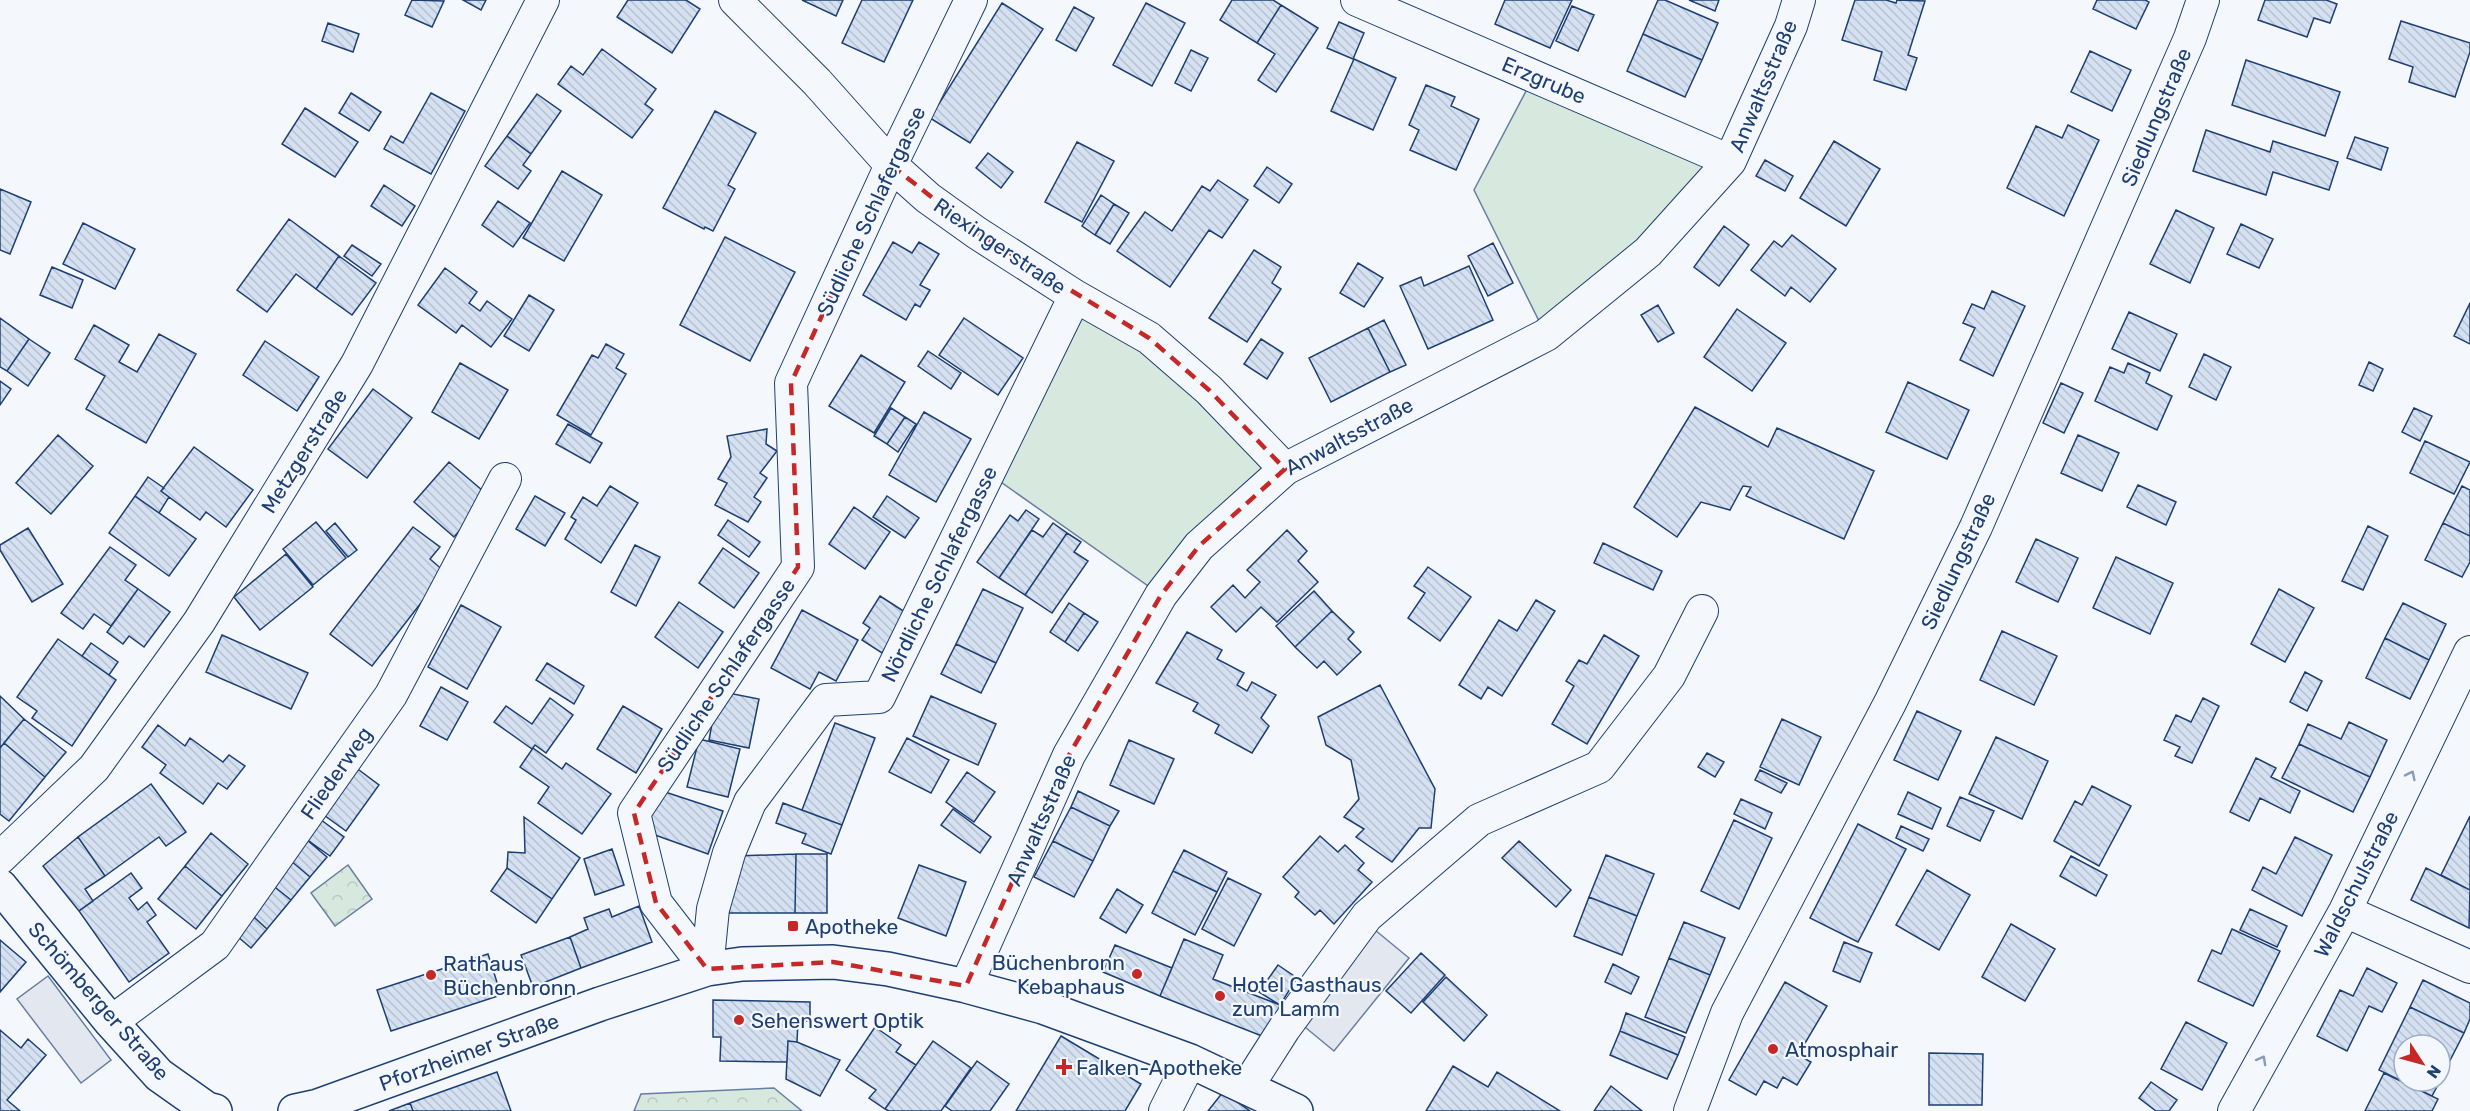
<svg xmlns="http://www.w3.org/2000/svg" width="2470" height="1111" viewBox="0 0 2470 1111" font-family="Rubik,sans-serif">
<style>
.grass{fill:#d7e8df;stroke:#687fa3;stroke-width:1.5}
.park{fill:url(#park-crowns);stroke:#687fa3;stroke-width:1.5}
.parking{fill:#e3e8f0;stroke:#687fa3;stroke-width:1.5}
.building{fill:url(#building-back-hatch);stroke:#1d3f73;stroke-width:1.5}
.lines{fill:none;stroke-linecap:round;stroke-linejoin:round}
.minor-casing{stroke:#1d3f73;stroke-width:34}
.secondary-casing{stroke:#1d3f73;stroke-width:36}
.minor{stroke:#f4f7fb;stroke-width:32}
.secondary{stroke:#f4f7fb;stroke-width:33}
.oneway{stroke:#889bb7}
.marked{fill:none;stroke:#c62828;stroke-width:4.5;stroke-dasharray:12 8;stroke-linejoin:round}
.poi-dot{fill:#c62828;stroke:#f4f7fb;stroke-width:2}
.labels{text-anchor:middle;dominant-baseline:central;stroke-width:4.5;stroke-linejoin:round;paint-order:stroke}
.street-label{font-size:21px;fill:#1d3f73;stroke:#f4f7fb}
.poi-label{font-size:21px;fill:#1d3f73;stroke:#f4f7fb;text-anchor:start}
</style>
<defs>
<pattern id="park-crowns" width="20" height="18" patternUnits="userSpaceOnUse" patternTransform="scale(1.5)"><rect width="20" height="18" fill="#d7e8df"/><path d="M2 6a3 3 0 1 1 6 0M12 15a3 3 0 1 1 6 0" fill="none" stroke="#b8c8c3"/></pattern>
<pattern id="building-back-hatch" width="6" height="6" patternUnits="userSpaceOnUse" patternTransform="scale(1.5)"><rect width="6" height="6" fill="#d5e0f0"/><path d="M-1 5l2 2M0 0l6 6M5-1l2 2" fill="none" stroke="#b6c1d1"/></pattern>
</defs>
<rect width="100%" height="100%" fill="#f4f7fb"/>
<path class="grass" d="M1534 76 1730 161 1546 335 1474 190Z
M1075 296 1285 469 1161 595 988 473Z"/>
<path class="park" d="M348 865 372 899 335 926 311 893Z
M774 1088 802 1111H634L641 1094Z"/>
<path class="parking" d="M1375 930 1409 958 1334 1051 1300 1023Z
M48 976 111 1060 81 1083 17 999Z"/>
<path class="building" d="M412 0 444 1 432 27 405 15Z
M463 0H486L481 10Z
M628 0H686L700 9 672 53 617 17Z
M802 0H843L836 16Z
M862 0H913L884 62 842 43Z
M1232 0H1273L1281 5 1257 43 1220 20Z
M1505 0H1572L1550 48 1495 24Z
M1658 0H1665L1718 23 1702 60 1643 34Z
M1689 0H1719L1715 11Z
M1855 0H1886L1896 3 1897 0 1925 1 1908 55 1917 58 1906 90 1874 80 1882 52 1842 40Z
M2097 0H2145L2149 2 2136 29 2093 9Z
M2265 0H2326L2337 4 2330 23 2314 18 2307 37 2258 20Z
M1002 3 1043 29 970 143 930 118Z
M1146 3 1185 23 1152 86 1113 65Z
M1281 5 1318 28 1276 92 1258 80 1275 54 1257 43Z
M1572 6 1594 15 1578 51 1556 41Z
M1074 7 1094 18 1076 51 1056 40Z
M2401 21 2470 43V52L2455 97 2409 82 2413 67 2389 59Z
M1339 22 1364 33 1353 59 1327 48Z
M328 23 359 34 353 52 322 41Z
M1643 34 1702 60 1685 97 1627 71Z
M602 49 656 89 645 104 653 110 632 138 558 84 571 66 583 75Z
M1191 50 1208 58 1191 91 1175 83Z
M2090 51 2131 70 2112 111 2071 92Z
M1354 59 1396 78 1373 130 1331 111Z
M2246 60 2340 92 2325 136 2232 105Z
M1426 85 1455 97 1451 106 1479 119 1456 170 1410 150 1419 130 1409 125Z
M351 93 381 112 369 131 339 113Z
M431 93 465 111 431 174 384 149 391 136 403 143Z
M537 94 561 111 531 154 507 136Z
M305 108 358 142 335 177 282 144Z
M715 111 756 133 728 185 735 189 713 231 705 227 704 229 663 208Z
M2068 125 2099 140 2064 216 2007 188 2036 126 2062 138Z
M2206 130 2270 152 2273 141 2338 162 2329 190 2273 172 2266 195 2193 171Z
M507 136 531 154 523 165 531 171 518 189 485 166Z
M2355 137 2388 148 2381 170 2347 158Z
M1834 141 1880 169 1846 226 1800 198Z
M1077 142 1114 161 1082 222 1045 202Z
M988 153 1013 172 1001 188 976 168Z
M1765 160 1793 176 1785 191 1756 176Z
M1267 167 1292 184 1279 203 1254 186Z
M562 171 602 195 564 261 523 238Z
M1218 180 1248 200 1222 238 1209 230 1170 287 1117 251 1145 212 1172 231 1202 186 1210 191Z
M384 185 415 206 402 226 371 206Z
M0 189 31 202 10 254 0 250Z
M1101 195 1114 204 1095 235 1082 226Z
M498 201 530 223 513 247 482 225Z
M1114 204 1129 213 1110 244 1095 235Z
M2176 210 2214 228 2190 283 2150 264Z
M289 219 339 256 316 289 296 274 267 312 237 290Z
M83 223 135 249 115 289 63 264Z
M2241 224 2273 239 2259 268 2227 254Z
M1724 226 1749 245 1719 286 1694 267Z
M1792 235 1836 269 1810 302 1791 287 1785 296 1751 270 1774 241 1782 247Z
M725 237 795 272 750 361 680 325Z
M893 242 912 253 919 242 939 254 920 285 930 290 920 307 915 304 906 320 863 295Z
M1493 243 1513 283 1488 296 1468 256Z
M352 245 381 264 372 276 344 256Z
M1254 250 1281 267 1272 283 1281 289 1247 342 1209 318Z
M339 256 376 283 352 315 316 289Z
M1358 263 1383 278 1364 307 1340 293Z
M1469 266 1493 320 1428 349 1400 286 1421 277 1424 286Z
M52 267 83 280 72 308 40 295Z
M445 268 477 292 469 303 480 311 487 301 512 319 491 347 462 325 456 333 418 305Z
M1992 291 2025 306 1993 376 1960 360 1975 328 1963 323 1972 304 1984 309Z
M529 295 554 310 529 351 504 336Z
M2470 303V344L2454 336Z
M1658 305 1674 333 1658 342 1641 315Z
M1737 309 1786 343 1752 391 1704 357Z
M2129 312 2177 334 2160 371 2112 349Z
M0 318 29 339 7 371 0 367Z
M964 318 1023 358 998 395 939 355Z
M1384 320 1406 365 1390 372 1368 328Z
M94 325 129 345 119 362 137 372 159 334 196 354 146 443 86 409 105 376 75 359Z
M1368 328 1390 372 1331 402 1309 358Z
M29 339 50 353 28 386 7 371Z
M1261 339 1283 353 1267 379 1244 364Z
M265 341 319 377 297 411 243 375Z
M606 344 624 354 616 368 626 374 591 435 557 415 592 355 598 358Z
M928 351 961 373 951 389 918 366Z
M2204 354 2231 367 2216 400 2189 387Z
M861 355 905 382 874 433 829 406Z
M2369 362 2383 369 2373 391 2359 385Z
M460 363 508 390 479 439 432 412Z
M2128 363 2150 373 2146 383 2172 396 2157 430 2095 401 2110 367 2124 373Z
M0 381 11 389 0 405Z
M1908 382 1969 410 1947 459 1886 432Z
M2061 383 2083 393 2064 433 2043 423Z
M373 389 412 418 367 478 328 449Z
M1695 407 1768 447 1777 428 1874 471 1844 539 1746 496 1751 487 1743 486 1730 510 1701 502 1677 537 1634 507Z
M891 408 905 417 887 444 874 436Z
M2414 408 2432 416 2420 441 2402 432Z
M924 412 971 439 936 502 889 475Z
M905 417 916 424 898 452 887 444Z
M568 424 602 443 590 463 556 444Z
M767 429 766 444 777 451 760 473 767 478 754 497 761 502 748 522 715 505 727 483 718 479 731 457 727 436Z
M58 435 93 466 51 514 16 483Z
M2078 435 2119 453 2102 491 2061 473Z
M2425 441 2470 462 2454 494 2410 473Z
M194 447 253 490 226 527 206 512 200 520 161 491Z
M449 462 489 496 454 537 414 502Z
M148 477 164 488 161 491 169 497 159 513 135 496Z
M2138 485 2176 502 2166 525 2127 507Z
M610 486 638 503 601 563 565 539 576 520 571 517 583 497 597 506Z
M2462 486 2470 490V536L2443 523Z
M135 496 196 539 169 576 109 533Z
M535 496 565 513 545 546 516 529Z
M887 496 919 518 905 538 873 517Z
M854 507 890 532 865 569 829 544Z
M1026 510 1039 519 999 578 977 562 1010 515 1018 521Z
M728 520 760 542 749 557 718 535Z
M316 522 346 558 313 585 283 549Z
M335 523 357 550 348 557 326 531Z
M1053 523 1067 533 1025 595 999 578 1032 530 1043 537Z
M2443 523 2470 536V562L2462 577 2425 560Z
M2368 526 2388 536 2363 590 2342 581Z
M413 527 440 547 430 559 445 572 372 666 330 634Z
M28 528 63 584 32 602 0 550V545Z
M1287 530 1307 551 1298 561 1318 582 1277 622 1261 607 1236 632 1211 607 1233 585 1245 598 1260 582 1247 570Z
M1067 533 1081 542 1074 552 1088 561 1052 613 1025 595Z
M2036 539 2078 558 2058 602 2016 582Z
M1603 543 1662 571 1653 590 1594 563Z
M635 545 660 557 636 606 611 592Z
M110 547 136 565 125 580 138 589 111 626 94 614 83 629 61 613Z
M723 548 759 573 734 608 699 583Z
M286 554 313 587 260 630 234 597Z
M2116 557 2173 583 2150 634 2093 608Z
M1428 567 1471 597 1440 641 1408 618 1425 593 1414 586Z
M138 589 170 612 144 647 129 636 123 644 107 632Z
M983 589 1023 608 996 663 956 644Z
M2279 589 2314 608 2285 662 2251 644Z
M1314 591 1332 611 1295 647 1276 626Z
M880 596 908 614 882 653 862 640 870 628 863 623Z
M1536 600 1555 611 1502 696 1488 687 1481 699 1459 685 1499 620 1517 631Z
M679 602 723 632 698 668 655 637Z
M1069 603 1084 613 1065 642 1050 632Z
M2403 603 2446 624 2429 660 2385 638Z
M461 605 501 627 467 689 428 667Z
M802 610 858 640 836 681 819 672 810 689 771 668Z
M1332 611 1354 632 1348 639 1361 652 1337 675 1324 661 1317 668 1295 647Z
M1084 613 1098 622 1078 651 1065 642Z
M2002 631 2057 656 2034 705 1980 680Z
M1187 632 1222 650 1217 659 1244 673 1237 685 1247 691 1252 682 1276 695 1261 718 1269 726 1252 753 1215 733 1219 725 1193 711 1198 703 1156 683Z
M222 635 308 673 291 709 206 672Z
M1604 635 1639 656 1587 744 1552 724 1574 686 1566 681 1579 660 1587 664Z
M2385 638 2429 660 2410 699 2366 678Z
M58 639 116 680 72 746 32 718 37 711 17 697Z
M91 643 118 662 109 675 82 656Z
M956 644 996 663 981 693 941 674Z
M547 663 584 686 574 704 536 680Z
M2305 672 2322 681 2307 711 2290 702Z
M1380 685 1435 789 1431 828H1419L1392 862 1356 837 1364 829 1344 817 1359 799 1351 760 1326 745 1318 717Z
M441 687 468 702 447 740 420 726Z
M718 691 759 699 749 748 709 740Z
M0 696 24 719 0 748Z
M931 696 996 724 978 765 913 736Z
M550 698 573 715 546 753 535 745 532 749 494 722 506 706 532 724Z
M2203 698 2219 706 2192 763 2175 756 2180 747 2164 740 2176 715 2191 722Z
M623 706 662 729 636 773 597 749Z
M1917 711 1961 731 1938 780 1894 760Z
M24 719 66 752 45 777 4 743Z
M1782 719 1821 737 1799 785 1760 767Z
M2349 722 2387 740 2370 777 2299 744 2308 724 2341 739Z
M835 723 875 738 842 825 802 810Z
M158 725 185 746 190 738 223 762 229 755 245 766 227 789 218 783 203 804 160 773 166 765 142 747Z
M1996 737 2048 761 2022 819 1969 794Z
M907 738 949 760 931 793 889 772Z
M699 739 740 749 728 797 687 787Z
M1129 740 1174 759 1154 804 1110 785Z
M4 743 45 777 9 821 0 814V748Z
M2299 744 2370 777 2353 812 2282 778Z
M533 748 562 769 566 763 611 794 582 834 538 803 549 787 520 767Z
M1707 753 1724 762 1715 777 1698 767Z
M2256 758 2276 768 2271 777 2300 791 2290 813 2260 798 2249 821 2230 812Z
M351 764 379 785 346 831 317 810Z
M1760 770 1787 783 1781 793 1755 780Z
M967 772 995 792 974 822 946 802Z
M151 784 186 832 166 846 159 837 105 876 78 837Z
M2092 786 2131 806 2099 866 2054 841 2075 801 2082 805Z
M659 790 723 811 708 854 644 831Z
M1078 791 1119 811 1110 826 1071 807Z
M1908 792 1941 808 1932 829 1898 814Z
M1960 797 1994 811 1980 841 1947 826Z
M1741 799 1772 813 1765 829 1734 814Z
M783 803 842 825 831 854 802 843 806 834 776 823Z
M1071 807 1110 826 1093 861 1053 841Z
M953 809 991 837 980 853 941 825Z
M313 814 344 837 330 856 299 834Z
M2470 816V890L2441 875Z
M524 817 580 858 552 899 507 868 508 852 525 853Z
M1734 820 1772 838 1739 909 1701 891Z
M1858 824 1906 849 1858 942 1810 918Z
M1901 826 1929 839 1923 851 1896 838Z
M211 833 248 864 222 896 185 866Z
M1320 836 1338 852 1345 845 1364 863 1358 870 1372 882 1334 924 1320 910 1315 915 1295 897 1299 892 1283 877Z
M78 837 105 876 85 889 93 901 79 911 43 866Z
M2295 837 2332 855 2302 916 2252 890 2263 867 2276 874Z
M307 840 327 857 310 877 290 860Z
M1053 841 1093 861 1074 897 1034 877Z
M1519 841 1571 890 1556 907 1502 858Z
M612 849 624 885 595 895 584 859Z
M1184 850 1227 872 1217 892 1173 871Z
M796 854H827V913H795Z
M796 854 795 913H723L736 856Z
M1606 855 1654 874 1637 916 1589 897Z
M2071 856 2107 875 2096 896 2060 876Z
M290 860 310 877 291 900 271 884Z
M919 865 966 882 946 936 898 918Z
M185 866 222 896 196 929 158 899Z
M507 868 552 899 536 923 491 891Z
M2426 868 2470 890 2469 928 2411 900Z
M1927 870 1970 895 1939 950 1896 925Z
M1173 871 1217 892 1195 935 1152 913Z
M131 873 142 888 129 898 138 910 147 902 156 915 147 922 169 953 129 982 79 911Z
M1228 878 1261 894 1234 946 1202 929Z
M271 884 291 900 267 929 248 912Z
M1117 889 1143 905 1126 933 1100 918Z
M1589 897 1637 916 1622 955 1574 936Z
M639 906 652 942 581 968 570 937 588 929 584 918 609 909 612 917Z
M2250 909 2287 926 2277 947 2240 930Z
M248 912 267 929 251 948 231 931Z
M1684 922 1725 938 1710 975 1669 958Z
M2011 924 2055 949 2025 1001 1982 977Z
M2232 929 2280 951 2253 1006 2198 981 2212 950 2221 954Z
M570 937 581 968 533 987 521 955Z
M1184 939 1223 955 1213 979 1280 1005 1267 1038 1160 996Z
M0 940 26 962 0 992Z
M1844 942 1872 953 1860 982 1833 971Z
M1115 945 1172 968 1160 996 1103 972Z
M1421 953 1445 975 1411 1013 1386 991Z
M488 954 501 995 391 1031 377 990Z
M1669 958 1710 975 1686 1033 1645 1017Z
M1613 964 1639 977 1631 994 1605 982Z
M1278 965 1297 978 1280 1005 1259 992Z
M2367 968 2397 983 2382 1012 2369 1006 2347 1051 2317 1036 2340 990 2353 996Z
M1446 977 1487 1015 1464 1041 1423 1002Z
M2423 980 2470 1003V1019L2464 1033 2410 1007Z
M1785 982 1827 1006 1798 1055 1811 1062 1797 1085 1783 1077 1777 1088 1764 1081 1756 1095 1729 1080Z
M713 1000 810 1002V1021H798L797 1042 788 1041 787 1062 720 1061 721 1037H713Z
M2410 1007 2464 1033 2440 1080V1045H2404V1081H2440L2432 1096 2379 1070Z
M1626 1013 1685 1037 1678 1055 1620 1031Z
M2186 1022 2227 1043 2202 1090 2161 1069Z
M875 1027 901 1045 896 1052 916 1065 885 1109 869 1098 876 1090 846 1070Z
M0 1030 21 1048 28 1039 46 1055 7 1100 20 1111H0Z
M1620 1031 1678 1055 1667 1079 1610 1055Z
M1061 1036 1141 1084 1125 1111H1016Z
M788 1041 797 1042 840 1060 820 1096 786 1079Z
M933 1041 971 1068 941 1111H889L885 1109Z
M1929 1053 1983 1054 1982 1105H1929Z
M977 1061 1009 1084 990 1111H952L945 1106Z
M1453 1066 1488 1087 1497 1072 1560 1111H1426Z
M497 1072 511 1111H413L410 1103Z
M2384 1073 2438 1099 2432 1111H2365Z
M2151 1082 2177 1100 2169 1111H2156L2139 1098Z
M1611 1086 1642 1111H1594Z
M1223 1092 1250 1111H1208Z
M410 1103 413 1111H389Z"/>
<g class="lines">
<g class="minor-casing">
<path id="minor" d="M735 0 817 82 891 165 928 198 977 233 1075 296 1149 338 1209 390 1285 469
M1357 0 1730 161
M0 858 94 768 199 622 357 364 543 0
M2345 911 2470 967
M707 969 656 903 634 813 798 567 791 383 891 165 971 0
M707 969 713 909 729 853 750 802 826 700 879 697 1075 296
M966 986 1069 755 1161 595 1199 546 1285 469 1546 335 1648 252 1730 161 1791 26 1799 0
M111 1022 215 945 391 695 505 479
M1247 1087 1284 1029 1367 916 1479 820 1599 767 1669 676 1702 611
M1165 1111 1190 1061
M1690 1111 1727 1013 1890 703 1976 527 2190 38 2203 0
M2234 1111 2345 911 2470 652"/>
</g>
<g class="secondary-casing">
<path id="secondary" d="M0 886 111 1022 159 1075 207 1109 215 1111
M295 1111 318 1106 600 1004 707 969 742 964 833 962 888 969 966 986 1043 1007 1190 1061 1296 1111"/>
</g>
<use href="#minor" class="minor"/>
<use href="#secondary" class="secondary"/>
</g>
<defs><path id="oneway-chevron" d="M-2-3.5L2.5 0L-2 3.5" fill="none" stroke-width="1.6" stroke-linecap="round" stroke-linejoin="round" transform="scale(1.5)"/></defs>
<g class="oneway">
<use href="#oneway-chevron" transform="translate(2411 775) rotate(-64)"/>
<use href="#oneway-chevron" transform="translate(2262 1060) rotate(-61)"/>
</g>
<path class="marked" d="M891 165 977 233 1149 338 1209 390 1285 469 1199 546 1161 595 1069 755 966 986 833 962 707 969 656 903 634 813 798 567 791 383Z"/>
<g class="poi-dot">
<rect x="787" y="920" width="12" height="12" rx="3"/>
<circle cx="1137" cy="974" r="6"/>
<circle cx="431" cy="975" r="6"/>
<circle cx="1220" cy="996" r="6"/>
<circle cx="739" cy="1020" r="6"/>
<circle cx="1773" cy="1049" r="6"/>
<path d="M1061 1058h6v6h6v6h-6v6h-6v-6h-6v-6h6z"/>
</g>
<g class="labels">
<g class="street-label">
<text transform="translate(1544 80) rotate(23)">Erzgrube</text>
<text transform="translate(1763 86) rotate(-67)">Anwaltsstraße</text>
<text transform="translate(2156 117) rotate(-67)">Siedlungstraße</text>
<text transform="translate(871 211) rotate(-65)">Südliche Schlafergasse</text>
<text transform="translate(1000 246) rotate(34)">Riexingerstraße</text>
<text transform="translate(1349 436) rotate(-28)">Anwaltsstraße</text>
<text transform="translate(304 451) rotate(-58)">Metzgerstraße</text>
<text transform="translate(1958 561) rotate(-65)">Siedlungstraße</text>
<text transform="translate(939 574) rotate(-64)">Nördliche Schlafergasse</text>
<text transform="translate(726 675) rotate(-56)">Südliche Schlafergasse</text>
<text transform="translate(336 773) rotate(-55)">Fliederweg</text>
<text transform="translate(1041 820) rotate(-66)">Anwaltsstraße</text>
<text transform="translate(2356 884) rotate(-63)">Waldschulstraße</text>
<text transform="translate(99 1001) rotate(49)">Schömberger Straße</text>
<text transform="translate(469 1052) rotate(-20)">Pforzheimer Straße</text>
</g>
<g class="poi-label">
<text x="805" y="926">Apotheke</text>
<text x="1125" y="962" text-anchor="end">Büchenbronn<tspan x="1125" dy="24">Kebaphaus</tspan></text>
<text x="443" y="963">Rathaus<tspan x="443" dy="24">Büchenbronn</tspan></text>
<text x="1232" y="984">Hotel Gasthaus<tspan x="1232" dy="24">zum Lamm</tspan></text>
<text x="751" y="1020">Sehenswert Optik</text>
<text x="1785" y="1049">Atmosphair</text>
<text x="1076" y="1067">Falken-Apotheke</text>
</g>
</g>
<g transform="translate(2422 1063) rotate(126)"><circle r="28" fill="#f4f7fb" stroke="#9eadc5" stroke-width="1.5"/>
<path d="M0-4.5L10 22L0 15L-10 22Z" fill="#c62828"/>
<text y="-9" font-size="16" font-weight="bold" text-anchor="middle" fill="#1d3f73">N</text>
</g>
</svg>
